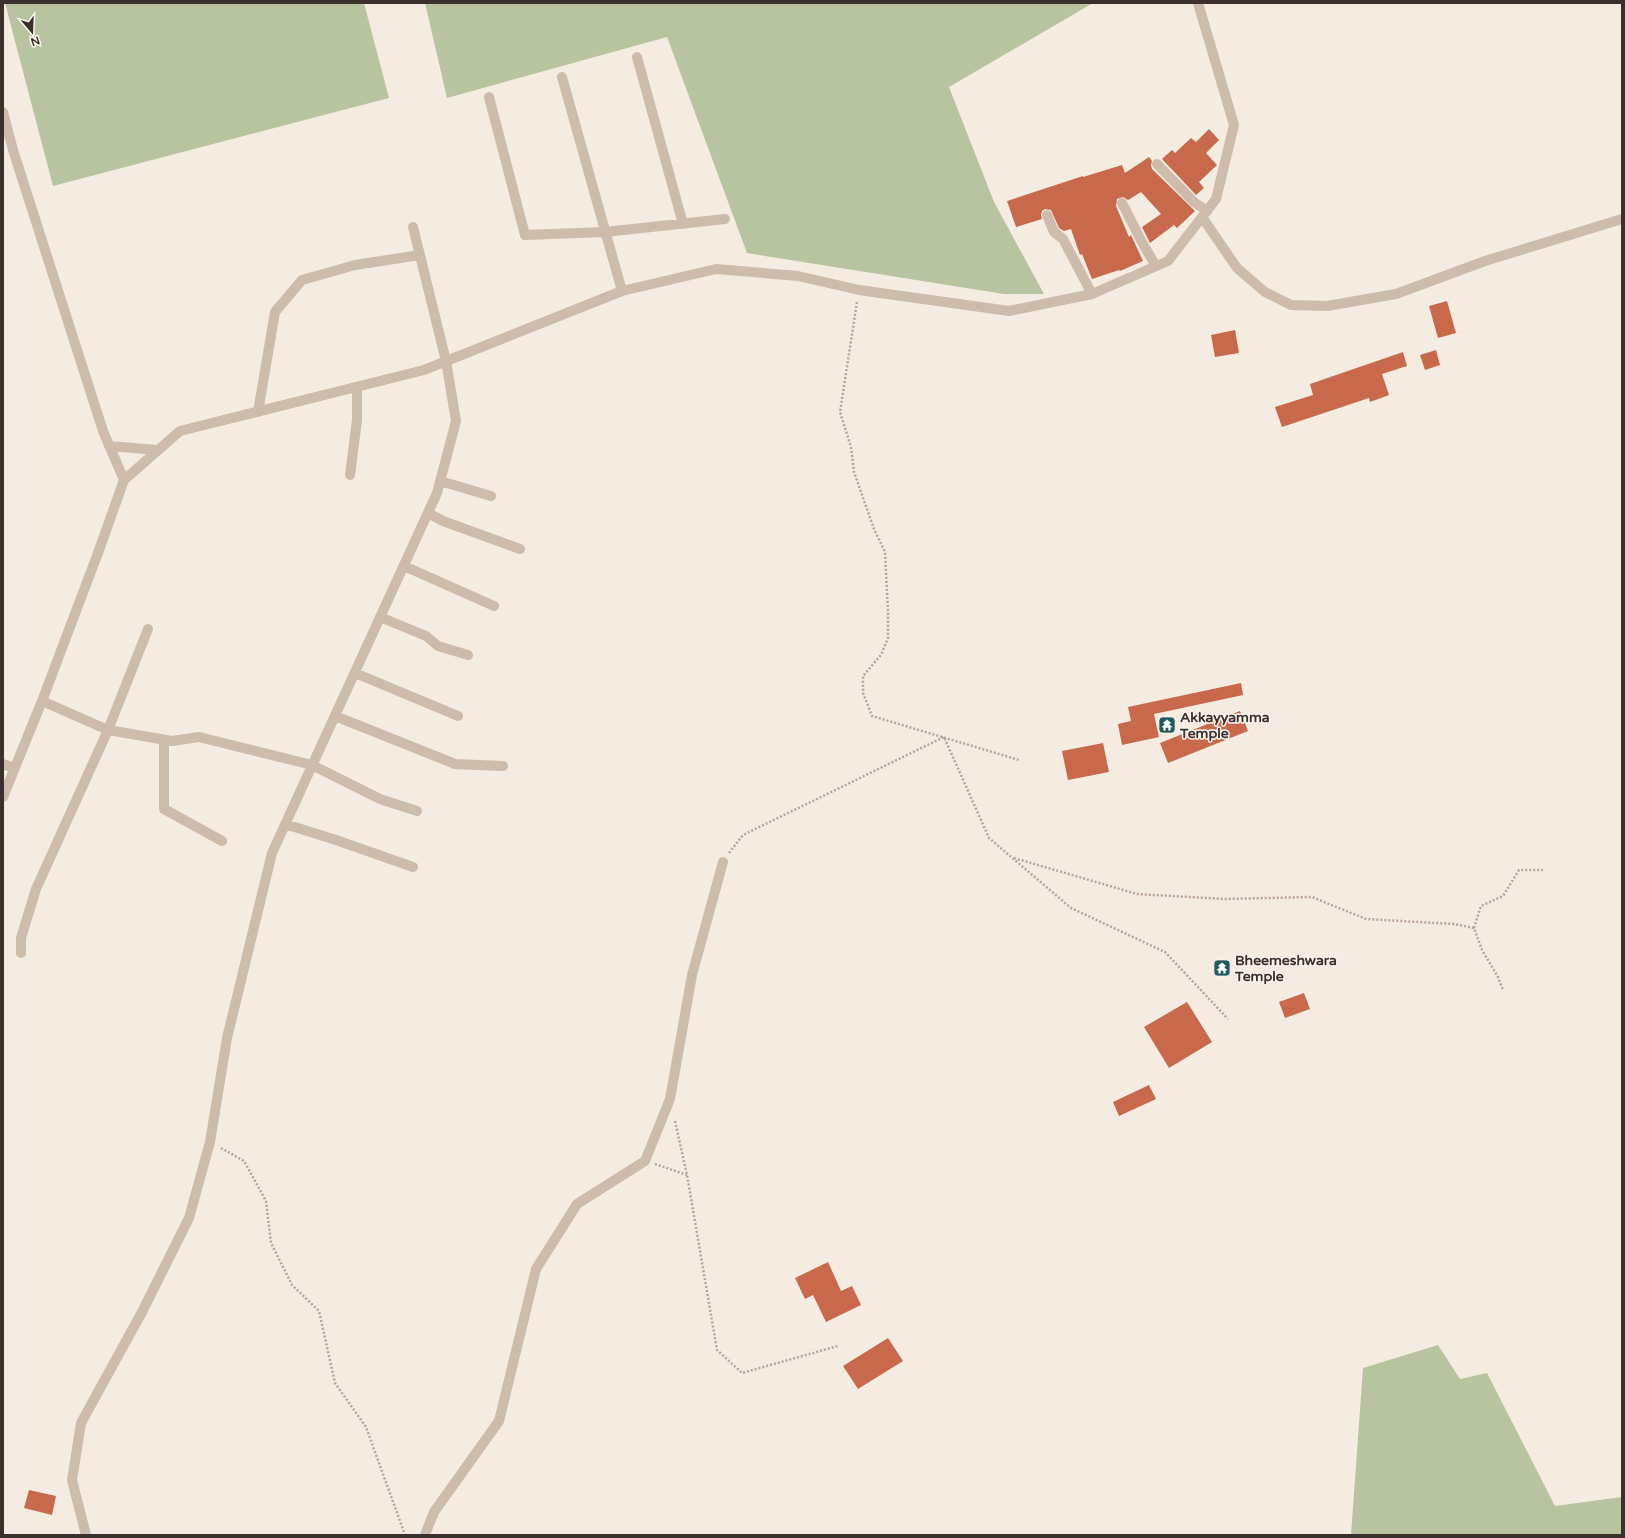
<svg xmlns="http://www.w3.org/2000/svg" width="1625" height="1538" viewBox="0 0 1625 1538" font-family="'Varela Round',sans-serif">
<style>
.green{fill:#b8c4a0}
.building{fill:#c8694b}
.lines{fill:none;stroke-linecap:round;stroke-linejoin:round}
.path{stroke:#b9a596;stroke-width:2.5;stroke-dasharray:2 2;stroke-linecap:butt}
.minor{stroke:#cdbbac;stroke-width:10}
.tertiary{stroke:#cdbbac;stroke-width:10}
.labels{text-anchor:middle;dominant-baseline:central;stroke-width:3;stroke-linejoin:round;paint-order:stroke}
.poi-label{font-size:14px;font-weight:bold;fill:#3b302b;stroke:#fbf5ee;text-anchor:start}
</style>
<rect width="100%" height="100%" fill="#f4ebe1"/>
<path class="green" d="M5 3H364L389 98 53 186Z
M425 3H1093L949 87 994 202 1044 294H1004L747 253 667 37 447 98Z
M1438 1345 1460 1379 1487 1373 1555 1506 1622 1497V1535H1351L1363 1368Z"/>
<path class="building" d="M1209 129 1219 140 1206 153 1217 165 1199 182 1204 188 1196 195 1162 159 1172 150 1175 153 1191 138 1196 142Z
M1149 157 1152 161 1151 165 1152 169 1195 211 1177 228 1174 225 1150 243 1142 227 1161 214 1141 192 1128 200 1123 197 1117 199 1116 206 1129 237 1131 235 1143 261 1120 271 1119 270 1092 279 1082 254 1080 255 1071 229 1064 231 1059 228 1051 210 1045 209 1042 211 1041 215 1042 219 1016 227 1007 201 1083 176V177L1122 165 1125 173Z
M1447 301 1456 333 1438 338 1429 306Z
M1235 330 1239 353 1215 357 1211 335Z
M1436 350 1440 365 1425 370 1420 355Z
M1403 352 1407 366 1382 374 1389 395 1370 402 1369 398 1282 427 1275 407 1313 395 1310 384Z
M1241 683 1243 695 1154 714 1159 737 1122 745 1118 724 1131 721 1128 707Z
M1240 711 1248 731 1168 763 1160 743Z
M1103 743 1109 772 1068 780 1062 751Z
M1304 993 1310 1009 1285 1018 1279 1002Z
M1187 1002 1212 1042 1169 1068 1144 1027Z
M1149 1085 1156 1099 1119 1116 1113 1102Z
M828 1262 841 1291 852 1286 861 1305 826 1322 813 1295 805 1299 795 1278Z
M888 1338 903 1361 858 1389 843 1366Z
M29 1490 56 1496 52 1515 24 1508Z"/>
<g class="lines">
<path class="path" d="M857 302 840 412 851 447 854 472 874 529 885 552 888 611V638L881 655 863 676V693L872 716 1019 760
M729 853 743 835 944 737 989 838 1071 908 1165 952 1228 1019
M1014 858 1137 894 1224 899 1312 897 1366 919 1454 924 1474 928 1482 950 1498 977 1503 990
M1474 928 1481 906 1503 896 1519 870H1543
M675 1121 687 1175 717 1350 742 1373 838 1346
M221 1148 244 1161 266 1201 271 1243 292 1285 319 1311 335 1383 366 1427 405 1535
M655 1164 687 1175"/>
<path class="minor" d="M637 57 683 224
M562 77 622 291
M489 97 525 235 605 232 725 219
M1157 164 1194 202 1207 211
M1122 203 1144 246 1156 266
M1047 215 1054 232 1063 239 1092 294
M1202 217 1237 268 1265 292 1291 305 1327 306 1396 294 1485 261 1622 219
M258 412 275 312 302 280 355 265 420 255
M350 475 357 420V387
M440 481 491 496
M428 513 443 521 520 549
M404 566 494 606
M380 617 426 636 438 646 468 655
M148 629 108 730 172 741 199 737 312 765 380 799 417 811
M355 673 458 716
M335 716 455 764 503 766
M164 740V809L222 841
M3 764 14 768
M285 824 336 840 413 867
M21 953V938L36 889 108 730 42 701
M86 1535 72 1480 81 1423 142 1312 189 1218 210 1142 227 1038 272 853 437 493 456 421 446 361 413 227
M425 1535 434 1512 499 1421 536 1269 577 1204 645 1161 670 1099 692 975 723 862"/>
<path class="tertiary" d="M3 112 13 150 103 431 124 480
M109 446 158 450
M3 797 42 701 98 553 124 480 180 431 424 370 622 291 716 269 798 276 859 290 1009 311 1092 294 1168 261 1216 199 1234 125 1198 3"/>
</g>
<defs>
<g id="temple-square" transform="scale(0.9)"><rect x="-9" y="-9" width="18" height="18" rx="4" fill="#1f5a5e" stroke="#fbf5ee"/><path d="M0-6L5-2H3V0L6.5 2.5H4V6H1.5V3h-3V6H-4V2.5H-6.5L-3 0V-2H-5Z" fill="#fff"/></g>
</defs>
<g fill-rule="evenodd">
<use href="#temple-square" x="1167" y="725"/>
<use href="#temple-square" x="1222" y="968"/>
</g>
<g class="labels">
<g class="poi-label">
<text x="1180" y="717">Akkayyamma<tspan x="1180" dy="16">Temple</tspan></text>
<text x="1235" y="960">Bheemeshwara<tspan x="1235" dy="16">Temple</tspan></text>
</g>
</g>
<rect width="1625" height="1538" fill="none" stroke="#3b302b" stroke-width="8"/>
<g transform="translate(32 32) rotate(161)" stroke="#fbf5ee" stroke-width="3" paint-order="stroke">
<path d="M0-3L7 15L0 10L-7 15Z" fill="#3b302b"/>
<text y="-6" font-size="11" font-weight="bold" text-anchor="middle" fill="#3b302b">N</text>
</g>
</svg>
